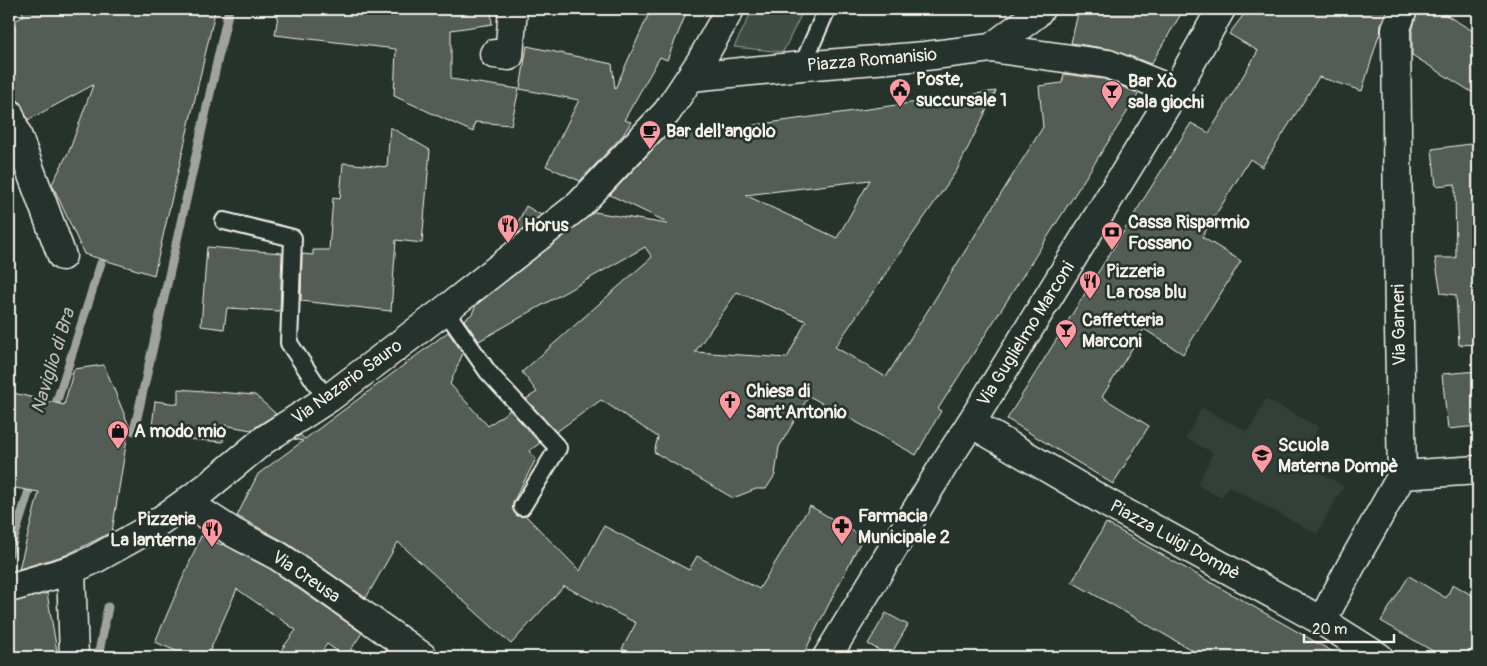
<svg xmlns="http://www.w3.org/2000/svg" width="1487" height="666" viewBox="0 0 1487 666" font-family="Pangolin,sans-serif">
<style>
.built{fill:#333f39}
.green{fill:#414b45;stroke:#9a9e96}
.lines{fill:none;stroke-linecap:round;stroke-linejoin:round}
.stream{stroke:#9fa39b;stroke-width:9}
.building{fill:#525c55;stroke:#f4f1e8;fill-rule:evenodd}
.lane-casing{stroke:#f4f1e8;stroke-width:20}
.street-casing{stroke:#f4f1e8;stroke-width:31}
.secondary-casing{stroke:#f4f1e8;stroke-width:31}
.lane{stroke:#26332d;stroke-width:16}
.street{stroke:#26332d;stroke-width:28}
.secondary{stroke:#26332d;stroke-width:28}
.labels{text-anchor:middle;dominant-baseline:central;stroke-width:5;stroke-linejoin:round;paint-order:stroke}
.street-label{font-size:18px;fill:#f4f1e8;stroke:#26332d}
.poi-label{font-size:18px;font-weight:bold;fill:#f4f1e8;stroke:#26332d;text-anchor:start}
.water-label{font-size:19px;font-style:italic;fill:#bcbdb5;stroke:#26332d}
</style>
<rect width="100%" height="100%" fill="#26332d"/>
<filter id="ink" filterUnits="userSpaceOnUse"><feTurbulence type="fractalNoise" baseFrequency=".02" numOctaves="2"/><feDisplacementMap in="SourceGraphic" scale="10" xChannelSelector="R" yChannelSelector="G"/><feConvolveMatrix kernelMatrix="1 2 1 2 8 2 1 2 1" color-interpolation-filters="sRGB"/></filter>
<g filter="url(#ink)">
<path class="built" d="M1266 399 1319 427 1300 462 1344 486 1317 534 1228 486 1221 498 1197 485 1213 453 1186 438 1202 408 1248 432Z"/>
<path class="green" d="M753 9H804L783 52 734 47Z"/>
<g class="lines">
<path class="stream" d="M53 413 101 263
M134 431 229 9
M9 554 32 481
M98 657 108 607"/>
</g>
<path class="building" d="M21 9H203L215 12 154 275 84 254 52 184 70 149 93 85 28 120 19 101 9 98V24L24 16Z
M279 9H491L492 24 451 30V79L519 89 511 125 475 122 473 132 394 96 396 49 275 35Z
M651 9H688L667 60 660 57 624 120 631 122 623 135 580 181 546 166 579 100 520 89 527 46 612 64 615 89Z
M1079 9H1184L1151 64 1110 49 1071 43Z
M1248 9H1387L1381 24 1380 36 1379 35 1362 91 1319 77 1262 167 1250 159 1202 237 1241 261 1183 354 1144 329 1102 397 1149 426 1113 484 1007 419 1191 123 1209 133 1258 51 1229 34Z
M1418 9H1436L1478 34V96L1412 55V32Z
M1064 74 1104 79 1135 92 1138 95 938 409 941 411 916 455 809 396 779 447 775 475 766 489H756L733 498 654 452 658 437 601 400 556 432 526 399 537 392 522 372 652 257 645 247 479 341 464 320 472 314 476 305 594 212 667 224V222L610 195 667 134 719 130 996 91 957 170 835 347 886 377 1043 127 1039 86 1062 83ZM870 180 837 238 745 195ZM737 292 806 321 787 358 695 352Z
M390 127 430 150 422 243 396 240 391 311 301 301 302 254 313 255V250H329L333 198 340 199 343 163 387 167Z
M1478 143V344L1459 345 1456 295 1441 293 1435 258H1456L1455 184 1436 186 1432 149Z
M526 206 541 215 509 240Z
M207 247 282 253 280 311 227 308 224 329 201 326Z
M448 332 463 353 450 384 488 426 510 410 540 443 529 451 536 459 513 502 514 512 517 516H526L580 571 604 526 689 570 697 556 759 589 810 506 863 537 802 657H639L622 649 636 623 564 586 511 644 398 542 366 598 287 543 237 516 258 474 303 441 294 439 300 435 305 439Z
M104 365 129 426 112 532 66 555 19 569 39 492 9 487V392L64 405 74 369Z
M1478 371V426L1448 429 1442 374Z
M178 389 255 395 276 414 251 430 224 425 223 442 151 436 155 401 178 404Z
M1106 523 1342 657H1204L1072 582Z
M201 536 222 545 223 544 270 569 362 633 346 657 327 644 318 657H276L296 630 237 589 207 657H190L155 642Z
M1409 576 1446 598 1453 584 1478 599V639L1467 657H1443L1381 621Z
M47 593 58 657H9V609L10 603Z
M886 613 908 625 890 656 868 644Z"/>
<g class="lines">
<g class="lane-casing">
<path id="lane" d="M802 66 827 9
M224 221 293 238 289 343 319 388 329 398
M445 310 488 372 558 448 522 507"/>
</g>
<g class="street-casing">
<path id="street" d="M991 48 1108 64 1175 91
M494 54 509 56 513 9
M691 77 802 66 925 56 991 48 1036 14 1040 9
M9 113 62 256
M971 423 1107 503 1322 621 1379 657
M1402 475 1478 470
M186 502 234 533 278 556 302 572 423 657
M71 570 74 657
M9 588 71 570 95 559 147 530 206 488 264 440 329 398 445 310 579 205 667 112 701 61 730 9
M1322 621 1353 562 1402 475 1399 328 1396 29 1403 9"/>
</g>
<g class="secondary-casing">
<path id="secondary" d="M827 657 945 463 971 423 1175 91 1221 9"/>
</g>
<use href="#lane" class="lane"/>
<use href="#street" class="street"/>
<use href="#secondary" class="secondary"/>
</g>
</g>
<defs>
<g id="civic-pin" transform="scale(1.125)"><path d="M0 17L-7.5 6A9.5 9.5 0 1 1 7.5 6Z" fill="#ff9aa2" stroke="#26332d"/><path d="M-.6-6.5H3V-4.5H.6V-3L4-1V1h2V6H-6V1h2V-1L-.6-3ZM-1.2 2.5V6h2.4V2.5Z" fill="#111"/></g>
<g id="bar-pin" transform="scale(1.125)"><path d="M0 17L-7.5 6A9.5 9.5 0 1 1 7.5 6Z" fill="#ff9aa2" stroke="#26332d"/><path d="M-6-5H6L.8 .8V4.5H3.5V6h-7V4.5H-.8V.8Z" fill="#111"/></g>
<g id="cafe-pin" transform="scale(1.125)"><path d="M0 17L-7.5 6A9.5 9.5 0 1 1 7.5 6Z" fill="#ff9aa2" stroke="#26332d"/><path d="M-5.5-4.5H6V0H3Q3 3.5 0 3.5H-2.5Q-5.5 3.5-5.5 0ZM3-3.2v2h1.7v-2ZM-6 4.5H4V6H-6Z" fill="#111"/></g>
<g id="restaurant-pin" transform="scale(1.125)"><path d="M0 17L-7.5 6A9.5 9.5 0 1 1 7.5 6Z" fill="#ff9aa2" stroke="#26332d"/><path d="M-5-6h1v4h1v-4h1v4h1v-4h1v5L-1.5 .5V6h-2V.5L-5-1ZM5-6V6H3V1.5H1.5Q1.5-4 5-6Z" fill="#111"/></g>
<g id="bank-pin" transform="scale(1.125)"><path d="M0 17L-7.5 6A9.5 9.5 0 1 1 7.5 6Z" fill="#ff9aa2" stroke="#26332d"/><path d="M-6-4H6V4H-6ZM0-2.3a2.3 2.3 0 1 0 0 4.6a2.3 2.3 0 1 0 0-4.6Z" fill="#111"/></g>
<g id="church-pin" transform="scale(1.125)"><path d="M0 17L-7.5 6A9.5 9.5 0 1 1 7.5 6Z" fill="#ff9aa2" stroke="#26332d"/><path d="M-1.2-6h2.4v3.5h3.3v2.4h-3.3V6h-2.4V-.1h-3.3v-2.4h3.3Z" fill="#111"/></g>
<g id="shop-pin" transform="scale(1.125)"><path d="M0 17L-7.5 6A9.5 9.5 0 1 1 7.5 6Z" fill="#ff9aa2" stroke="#26332d"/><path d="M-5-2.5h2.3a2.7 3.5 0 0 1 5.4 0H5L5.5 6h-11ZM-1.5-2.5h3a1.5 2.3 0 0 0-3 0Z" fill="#111"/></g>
<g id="school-pin" transform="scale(1.125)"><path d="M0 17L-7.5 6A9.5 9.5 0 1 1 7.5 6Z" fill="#ff9aa2" stroke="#26332d"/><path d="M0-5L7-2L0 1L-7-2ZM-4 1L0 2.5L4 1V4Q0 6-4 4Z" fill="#111"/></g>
<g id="pharmacy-pin" transform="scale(1.125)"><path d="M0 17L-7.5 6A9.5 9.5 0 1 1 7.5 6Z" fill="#ff9aa2" stroke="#26332d"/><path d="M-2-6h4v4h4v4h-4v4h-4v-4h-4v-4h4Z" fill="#111"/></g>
</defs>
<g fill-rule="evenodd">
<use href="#civic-pin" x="900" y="89"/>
<use href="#bar-pin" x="1112" y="91"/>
<use href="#cafe-pin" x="650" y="131"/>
<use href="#restaurant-pin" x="508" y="225"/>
<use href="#bank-pin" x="1112" y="232"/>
<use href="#restaurant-pin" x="1090" y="281"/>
<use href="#bar-pin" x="1066" y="330"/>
<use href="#church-pin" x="730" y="401"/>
<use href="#shop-pin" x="118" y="431"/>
<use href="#school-pin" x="1262" y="455"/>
<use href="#pharmacy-pin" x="842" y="526"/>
<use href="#restaurant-pin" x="212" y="529"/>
</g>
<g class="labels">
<g class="street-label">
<text transform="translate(872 60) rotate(-5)">Piazza Romanisio</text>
<text transform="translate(1399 325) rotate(-91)">Via Garneri</text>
<text transform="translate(1026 334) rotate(-58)">Via Guglielmo Marconi</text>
<text transform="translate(347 382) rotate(-36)">Via Nazario Sauro</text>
<text transform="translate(1175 540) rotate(29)">Piazza Luigi Dompè</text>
<text transform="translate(306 577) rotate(34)">Via Creusa</text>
</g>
<g class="poi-label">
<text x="916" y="79">Poste,<tspan x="916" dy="21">succursale 1</tspan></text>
<text x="1128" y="81">Bar Xò<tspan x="1128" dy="21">sala giochi</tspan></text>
<text x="666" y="131">Bar dell'angolo</text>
<text x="1128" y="222">Cassa Risparmio<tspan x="1128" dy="21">Fossano</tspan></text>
<text x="524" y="225">Horus</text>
<text x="1106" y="271">Pizzeria<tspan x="1106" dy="21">La rosa blu</tspan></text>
<text x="1082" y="320">Caffetteria<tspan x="1082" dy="21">Marconi</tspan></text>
<text x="746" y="391">Chiesa di<tspan x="746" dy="21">Sant'Antonio</tspan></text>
<text x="134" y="431">A modo mio</text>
<text x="1278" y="445">Scuola<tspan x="1278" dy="21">Materna Dompè</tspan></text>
<text x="858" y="516">Farmacia<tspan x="858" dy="21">Municipale 2</tspan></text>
<text x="196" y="519" text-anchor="end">Pizzeria<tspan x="196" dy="21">La lanterna</tspan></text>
</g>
<g class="water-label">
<text transform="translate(53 361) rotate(-73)">Naviglio di Bra</text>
</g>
</g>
<rect width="1487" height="666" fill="none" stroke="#26332d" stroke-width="30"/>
<rect x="15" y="15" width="1457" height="636" fill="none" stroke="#f4f1e8" stroke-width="2" filter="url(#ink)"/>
<path d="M1304 634v8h90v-8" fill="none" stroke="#f4f1e8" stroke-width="2.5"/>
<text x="1312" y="634" font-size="15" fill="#f4f1e8" stroke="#26332d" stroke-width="4" paint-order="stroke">20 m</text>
</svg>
